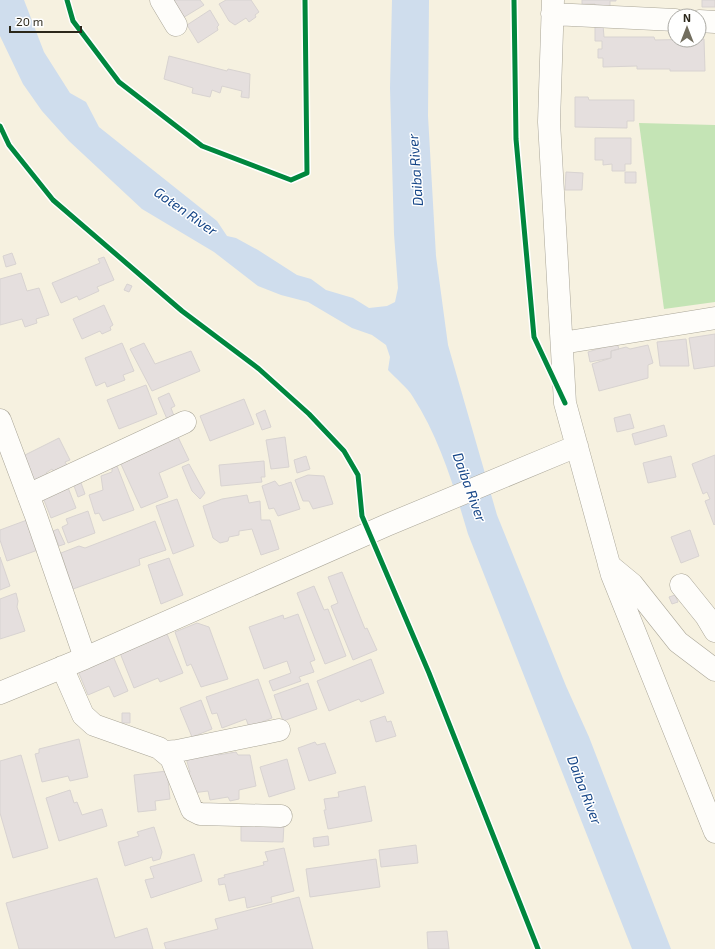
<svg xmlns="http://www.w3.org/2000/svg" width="715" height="949" viewBox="0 0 715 949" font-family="'Exo 2',sans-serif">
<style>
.green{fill:#c4e4b5}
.water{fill:#cfdded}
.building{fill:#e5dfde;stroke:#d8d3d1}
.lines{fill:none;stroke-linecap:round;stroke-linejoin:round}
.minor-casing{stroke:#aaa698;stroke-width:23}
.minor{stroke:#fefdfa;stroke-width:22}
.cycleway-casing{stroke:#fff;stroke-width:8}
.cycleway{stroke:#00873e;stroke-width:5}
.labels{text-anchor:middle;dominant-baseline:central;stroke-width:3;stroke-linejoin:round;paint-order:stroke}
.water-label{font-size:14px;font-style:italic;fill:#154587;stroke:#fff}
</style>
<rect width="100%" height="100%" fill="#f6f1e0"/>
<path class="green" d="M639 123 715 125V302L664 309Z"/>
<path class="water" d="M0 0H24L44 52 70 93 86 102 99 127 217 221 227 236 236 238 258 250 297 275 311 279 326 290 353 298 369 308 387 306 395 302 398 288 394 234 390 88 392 0H429L428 116 436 256 448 345 497 515 566 686 589 737 671 949H632L468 534C454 487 440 439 413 397 407 387 396 379 388 370L390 357 386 345 372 335 352 328 308 302 281 295 258 286 214 252 142 209 69 141 42 111 23 84 0 36Z"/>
<path class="building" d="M168 0H200L204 5 181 19Z
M226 0H251L259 12 255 15 256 17 249 22 246 18 235 25 229 21 219 4Z
M582 0H616V1H610V7H595V4H582Z
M702 0H715V7H702Z
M210 10 219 25 217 27 218 30 198 43 187 25Z
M595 25H603L604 37H654L655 40 704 39 705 71H670V69H637V66L603 67V58H598V49H602V41H595Z
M169 56 227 71 228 69 250 74 249 98 241 97 242 91 222 86 220 93 212 90 210 97 192 93 193 88 164 79Z
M575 97H588L589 100H634V121H627V128L575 127Z
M595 138H631V164H625V171H612V164L603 165V160H595Z
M566 172 583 173 582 190H565Z
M625 172H636V183H625Z
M12 253 16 264 6 267 3 256Z
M104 257 114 280 97 287 99 291 79 300 77 296 61 303 52 283 100 263 98 259Z
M21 273 27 291 39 288 49 315 36 319 37 323 25 327 22 319 0 325V279Z
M127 284 132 286 129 292 124 290Z
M104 305 113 325 110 327 111 330 102 334 100 331 82 339 73 319Z
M715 334V366L694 369 689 338Z
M686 339 689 366H660L657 342Z
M122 343 134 371 123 375 125 380 107 387 105 382 96 386 85 358Z
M144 343 155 364 191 351 200 371 152 391 130 349Z
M617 343 619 349 611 351V358L590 362 588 352Z
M648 345 653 363 648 365V378L599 391 592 364 611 358V351L626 347 630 349Z
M146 385 157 414 119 429 107 400Z
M169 393 175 406 171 408 174 416 167 419 158 398Z
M244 399 254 424 210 441 200 416Z
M265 410 271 427 262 430 256 414Z
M630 414 634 428 617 432 614 418Z
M664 425 667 436 635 445 632 434Z
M177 435 189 460 159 473 168 497 141 508 120 462Z
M285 437 289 467 271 469 266 440Z
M59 438 70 460 65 462 68 467 55 474 52 469 46 473 49 477 35 484 19 458Z
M715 455V524L714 525 705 501 710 499 707 492 703 494 692 464Z
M306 456 310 469 297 473 294 460Z
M671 456 676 477 648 483 643 463Z
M264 461 265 477H261L262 482 221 486 219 465Z
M189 464 205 493 200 499 192 491 182 467Z
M117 466 134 510 103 521 99 513 95 514 89 495 103 490 101 476 112 472V468Z
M308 475 324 476 333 504 313 509 309 501H303L295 480Z
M80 480 85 494 78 497 73 483Z
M275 481 279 486 291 482 300 509 278 516 274 508 269 509 262 486Z
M67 485 76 508 51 518 42 495Z
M247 495 249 503 260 501 261 520H270L279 549 261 555 252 529 239 531V535L229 537 228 541 220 543 213 538 203 506 222 499Z
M177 499 194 546 173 554 156 506Z
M88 511 95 533 68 543 62 527 68 524 66 519Z
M27 520 38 550 7 561 0 540V530Z
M155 521 166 550 139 559 140 565 73 589 61 553 79 546 85 548Z
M58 529 65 544 59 546 53 531Z
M690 530 699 556 681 563 671 537Z
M0 557 10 586 0 590Z
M169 558 183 595 161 604 148 565Z
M342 572 365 629 367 628 377 650 353 660 331 606 338 603 328 577Z
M314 586 324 610 328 609 346 656 325 664 297 593Z
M16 593 18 601 17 607 25 631 0 639V599Z
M675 595 678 602 672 604 669 597Z
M298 614 315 660 310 662 314 672 299 677 301 681 273 691 269 681 291 673 287 661 264 669 249 627 283 615 284 619Z
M197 623 209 627 228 679 201 687 191 664 187 666 175 632Z
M167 634 183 673 160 682 158 678 134 688 120 653Z
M113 656 128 691 114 697 109 686 88 695 78 671Z
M371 659 384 693 361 702 359 699 329 711 317 681Z
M258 679 272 718 249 727 246 719 222 728 217 713 212 714 206 697Z
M308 683 317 709 283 721 274 695Z
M201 700 212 729 192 737 180 708Z
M122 713H130V723H122Z
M385 716 387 722 391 721 396 736 376 742 370 721Z
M79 739 88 777 70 781 68 776 42 782 35 754 39 753V749Z
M315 742 317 745 325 743 336 773 309 781 298 748Z
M217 752 218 755 236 752 238 755H250L256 786 239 790V799L230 801 228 797 210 800 208 791 192 793 186 773 190 772 186 758Z
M21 755 48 848 13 858 0 813V761Z
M287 759 295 789 269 797 260 767Z
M167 771 170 799 155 801 156 810 138 812 134 775Z
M365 786 372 821 328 829 324 810H326L324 799 339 797 338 792Z
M70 790 74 803 77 802 82 815 102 809 107 826 59 841 46 798Z
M241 823 284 824 283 842 241 841Z
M154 827 162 852 160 859 153 861 152 857 125 866 118 842 139 836 137 832Z
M328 836 329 845 314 847 313 838Z
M416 845 418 863 381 867 379 850Z
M284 848 294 891 271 897 272 902 247 908 245 897 229 901 225 884 219 885 218 879 225 877 224 875 264 865 263 862 268 861 265 852Z
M194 854 202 881 151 898 145 880 154 878 150 867Z
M376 859 380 887 310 897 306 869Z
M97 878 115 938 147 928 153 949H19L6 903Z
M299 897 313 949H166L164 943 218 929 215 919Z
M447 931 449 949H428L427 932Z"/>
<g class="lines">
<g class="minor-casing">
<path id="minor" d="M161 0 176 25
M553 0 549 122 565 403 612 575 715 832
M552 14 675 20
M699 21 715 22
M562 343 715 318
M0 420 36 516 85 658
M28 495 185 422
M609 565 632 584 678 642 715 670
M681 585 706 616 715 631
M62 667 83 715 94 725 159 748 171 758 192 810 200 814 281 816
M0 693 85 658 387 525 577 446
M164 752 177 751 279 730"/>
</g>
<use href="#minor" class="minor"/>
<g class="cycleway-casing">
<path id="cycleway" d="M67 0 73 21 119 82 202 146 291 180 307 173 305 0
M514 0 516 139 534 337 565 403
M0 126 9 145 53 200 182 311 259 369 309 414 344 451 358 475 362 516 429 673 538 949"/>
</g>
<use href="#cycleway" class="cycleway"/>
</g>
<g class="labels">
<g class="water-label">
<text transform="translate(415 170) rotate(-94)">Daiba River</text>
<text transform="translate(186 211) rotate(35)">Goten River</text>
<text transform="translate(470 487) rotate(70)">Daiba River</text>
<text transform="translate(585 790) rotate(69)">Daiba River</text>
</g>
</g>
<g transform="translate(687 28)"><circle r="19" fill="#ffffff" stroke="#aaa9a3"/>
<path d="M0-3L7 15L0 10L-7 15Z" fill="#726e5f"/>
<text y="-6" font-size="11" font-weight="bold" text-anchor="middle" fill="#2b271a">N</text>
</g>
<path d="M10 26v6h71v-6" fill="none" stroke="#2b271a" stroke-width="2"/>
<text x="16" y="26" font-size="12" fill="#2b271a" stroke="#ffffff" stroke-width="3" paint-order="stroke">20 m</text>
</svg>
